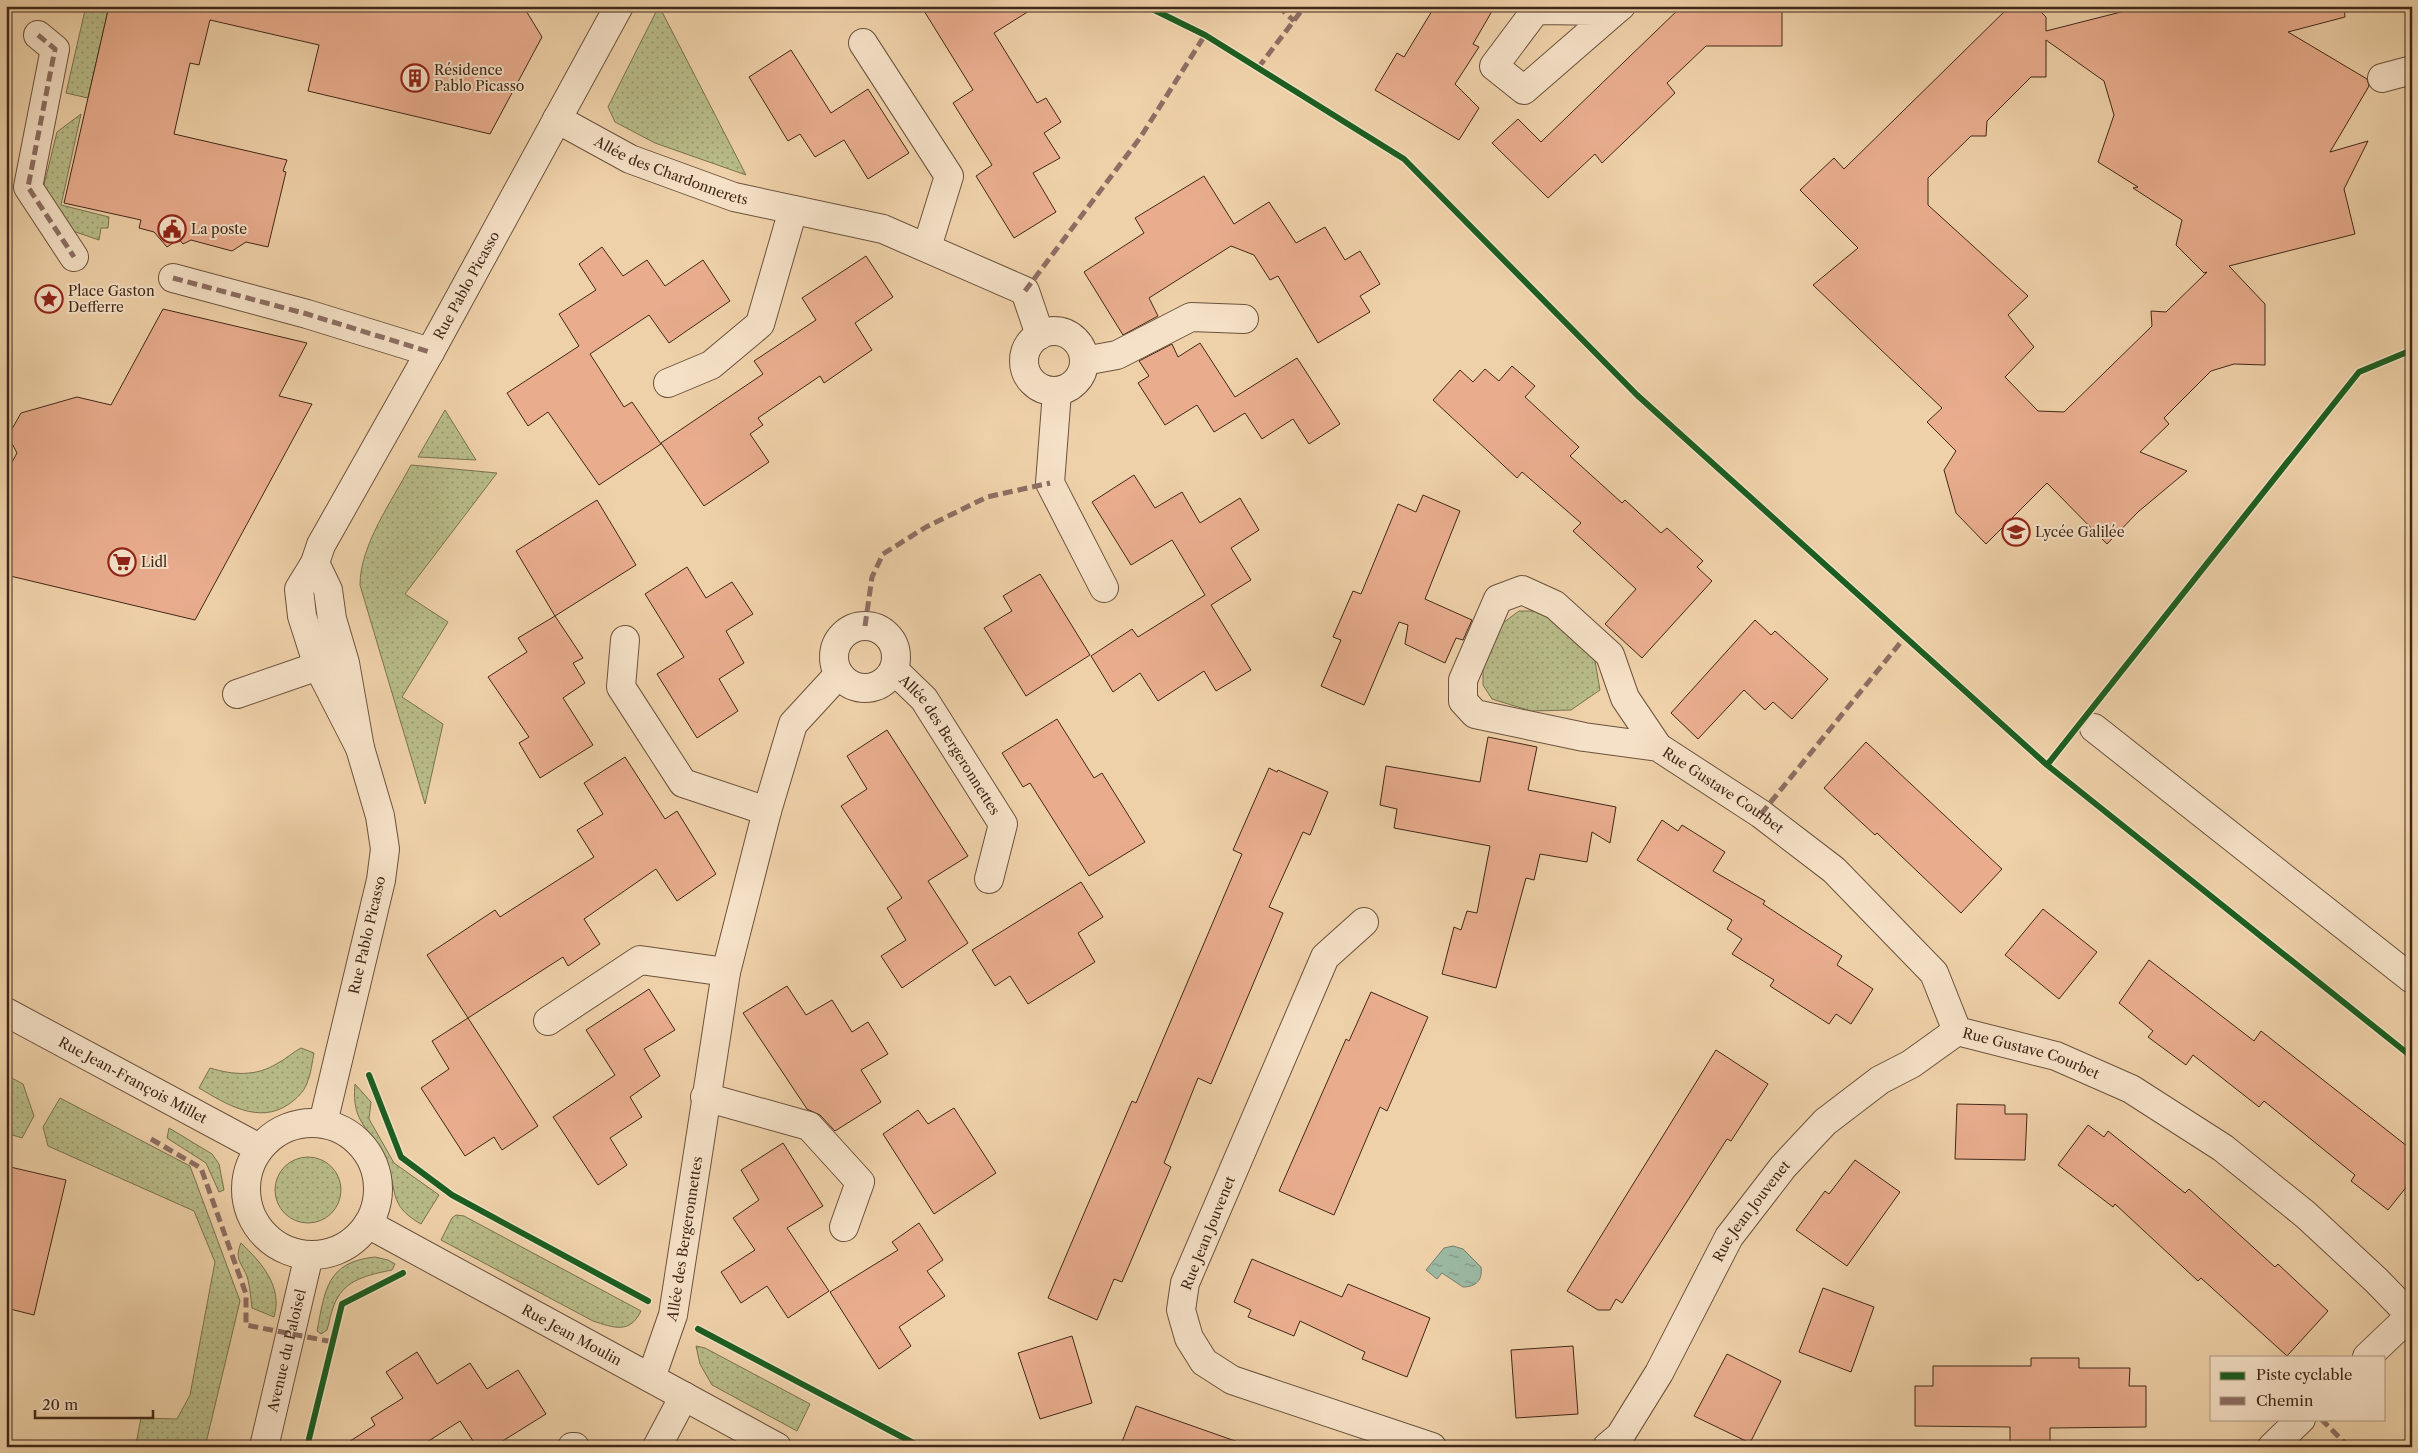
<svg xmlns="http://www.w3.org/2000/svg" width="2418" height="1453" viewBox="0 0 2418 1453" font-family="'Libre Caslon Text',serif">
<style>
.grass{fill:url(#grass-dots);stroke:#7c7250}
.water{fill:url(#water-ripples);stroke:#777e6b}
.building{fill:#e9ad8e;stroke:#412818;fill-rule:evenodd}
.lines{fill:none;stroke-linecap:round;stroke-linejoin:round}
.minor-casing{stroke:#6c523c;stroke-width:30}
.minor{stroke:#f5e1c7;stroke-width:28}
.quiet{stroke:#8d6e63;stroke-width:5;stroke-dasharray:10 5;stroke-linecap:butt}
.cycleway-casing{stroke:#f5e1c7;stroke-width:9}
.cycleway{stroke:#1b5e20;stroke-width:6}
.labels{text-anchor:middle;dominant-baseline:central;stroke-width:4;stroke-linejoin:round;paint-order:stroke}
.poi-label{font-size:14px;fill:#412818;stroke:#f5e1c7;text-anchor:start}
.street-label{font-size:14px;fill:#412818;stroke:#f5e1c7}
</style>
<defs>
<pattern id="grass-dots" width="8" height="8" patternUnits="userSpaceOnUse" patternTransform="scale(1.25)"><rect width="8" height="8" fill="#b8bc89"/><path d="M2 2h.1M6 6h.1" fill="none" stroke="#97996f" stroke-width="1.8" stroke-linecap="round"/></pattern>
<pattern id="water-ripples" width="26" height="14" patternUnits="userSpaceOnUse" patternTransform="scale(1.25)"><rect width="26" height="14" fill="#9bb8a2"/><path d="M2 4q2-2 4 0t4 0M15 11q2-2 4 0t4 0" fill="none" stroke="#809683"/></pattern>
</defs>
<rect width="100%" height="100%" fill="#efd1a9"/>
<filter id="stains"><feTurbulence type="fractalNoise" baseFrequency=".004" numOctaves="4"/><feColorMatrix values="0 0 0 0 .2 0 0 0 0 .09 0 0 0 0 .02 0 0 0 .5 -.17"/></filter>
<radialGradient id="worn" r=".72"><stop offset=".6" stop-color="#630" stop-opacity="0"/><stop offset="1" stop-color="#630" stop-opacity=".3"/></radialGradient>
<path class="grass" d="M86 6H109L88 98 66 93Z
M659 6 746 175 655 143 615 122 608 107Z
M81 114 61 205 109 217 108 228H101L99 240 70 230 43 189 57 132Z
M445 410 476 460 418 457Z
M411 465 497 473 405 594 448 622 402 697 443 724 425 804 360 585C360 545 392 501 411 465Z
M1519 611H1543L1558 621 1595 661 1600 690 1571 710 1531 711 1492 699 1483 685V666L1503 623Z
M301 1048 314 1053C312 1063 311 1074 307 1083 304 1092 296 1099 289 1104 259 1125 226 1104 199 1088L210 1068C233 1075 256 1077 278 1063 286 1059 293 1052 301 1048Z
M6 1075 23 1084 34 1116 22 1138 6 1133Z
M355 1084 371 1102 369 1119 394 1163 439 1195 421 1224C387 1205 398 1189 386 1160 371 1127 351 1125 355 1084Z
M60 1098 190 1166 240 1301 205 1447H141L136 1444 141 1418 177 1419 190 1395 215 1262 194 1211 48 1146 43 1127Z
M169 1128 212 1154 219 1164 224 1190 219 1192 206 1163 167 1138Z
M275 1190a33 33 0 1 1 66 0a33 33 0 1 1-66 0Z
M456 1215 464 1216 641 1311C630 1334 614 1328 593 1321L441 1240 452 1218Z
M241 1243C262 1263 283 1287 274 1317L252 1308C251 1299 250 1289 248 1280 244 1264 233 1261 241 1243Z
M375 1257 388 1260 395 1264 392 1270C373 1274 349 1278 338 1297 332 1306 330 1320 327 1330L321 1334 317 1331C325 1291 326 1262 375 1257Z
M696 1346 705 1348 810 1404 797 1431 712 1385 700 1364Z"/>
<path class="water" d="M1453 1246 1463 1249 1481 1267C1483 1280 1476 1287 1463 1287L1442 1273 1437 1279 1426 1270 1444 1248Z"/>
<path class="building" d="M109 6H514L525 9 542 37 490 134 308 91 319 45 210 20 199 65 190 63 174 134 287 160 283 171 286 172 268 247 246 242 232 251 191 240 183 244 179 239 167 247 154 232 139 228 141 220 64 203Z
M921 6H1037L994 33 1037 103 1046 98 1061 122 1044 133 1060 158 1033 173 1056 212 1014 238 976 176 992 165 953 103 973 90Z
M1435 6H1495L1473 44 1479 47 1455 84 1479 108 1459 140 1375 90 1397 53 1404 57Z
M1682 6H1782V46H1706L1667 83 1675 93 1602 163 1595 154 1548 198 1492 143 1518 119 1541 142Z
M2010 6H2035L2046 17V31L2125 11 2124 6H2344L2345 17 2288 32 2367 79 2369 86 2330 152 2368 141 2344 189 2355 234 2229 266 2265 304V365L2234 364 2211 371 2164 418 2169 424 2140 452 2187 471 2138 512 2107 544 2047 483 1986 544 1956 513 1944 470 1956 451 1927 422 1942 408 1813 285 1858 248 1800 190 1834 158 1844 169ZM2046 40 2104 81 2114 115 2098 162 2138 187 2133 188 2182 220 2176 245 2204 273 2207 272 2166 312 2151 311 2152 326 2064 412 2038 411 2005 377 2034 347 2008 315 2028 296 1928 205V178L1971 136H1986L1987 121 2031 77H2046Z
M791 50 831 113 868 89 909 153 868 179 844 140 815 157 800 134 788 141 749 77Z
M1204 176 1234 224 1269 202 1296 243 1325 227 1345 260 1360 251 1380 284 1360 296 1370 312 1318 343 1278 276 1270 280 1254 255 1231 246 1149 298 1158 316 1123 335 1084 272 1144 233 1135 218Z
M602 247 623 276 647 260 665 286 703 260 730 301 669 343 649 315 590 354 624 407 632 402 661 444 599 485 548 412 528 426 507 393 579 346 559 314 596 290 579 264Z
M866 256 893 297 855 323 872 350 824 383 820 376 758 418 763 425 750 434 769 462 704 506 661 443 763 374 754 361 816 320 802 298Z
M163 309 307 343 279 396 312 404 195 620 6 575V473L17 453 8 436 21 413 77 397 111 405Z
M1200 343 1235 397 1297 358 1340 424 1309 444 1293 419 1262 439 1245 413 1214 432 1197 405 1165 425 1138 383 1149 376 1139 361 1172 344 1178 357Z
M1512 366 1535 386 1525 397 1579 447 1570 456 1622 503 1625 500 1661 533 1667 528 1703 561 1697 567 1712 581 1642 658 1605 624 1636 589 1573 531 1581 523 1522 472 1517 478 1433 400 1460 370 1473 382 1485 369 1499 381Z
M1134 475 1155 508 1182 492 1200 523 1240 498 1259 530 1231 548 1251 580 1211 605 1251 670 1216 691 1204 671 1158 701 1140 673 1113 692 1091 656 1132 629 1138 637 1205 595 1172 540 1131 565 1092 502Z
M1423 495 1460 511 1425 599 1472 620 1463 640 1456 638 1445 663 1405 644 1408 625 1399 622 1364 705 1321 686 1341 640 1333 637 1353 591 1361 594 1398 504 1416 512Z
M597 500 636 565 555 616 516 551Z
M687 567 706 598 732 582 753 614 726 631 744 663 719 679 738 711 697 738 657 674 684 657 645 594Z
M1040 574 1090 655 1026 696 984 628 1012 611 1003 596Z
M555 616 583 658 573 663 585 683 563 698 593 745 540 778 519 743 529 737 488 677 527 652 518 638Z
M1755 620 1771 635 1775 631 1828 679 1792 719 1773 702 1765 710 1744 690 1698 739 1671 713Z
M1057 719 1094 778 1102 773 1145 842 1089 876 1030 783 1023 787 1002 753Z
M887 730 968 856 928 881 968 943 902 988 881 956 906 940 887 908 902 898 841 806 867 789 847 756Z
M1488 737 1537 747 1528 790 1616 807 1610 843 1592 832 1587 862 1540 854 1534 880 1526 878 1496 988 1442 974 1454 927 1461 930 1467 911 1477 913 1490 846 1394 828 1397 809 1380 805 1386 766 1480 782Z
M1866 742 2002 869 1961 913 1877 833 1875 835 1824 788Z
M625 757 665 819 677 811 716 874 677 901 656 869 584 919 600 944 568 966 563 957 468 1018 427 955 495 910 500 917 594 857 577 830 603 814 584 783Z
M1269 768 1277 772 1278 770 1328 792 1310 835 1303 832 1269 907 1283 913 1211 1084 1198 1078 1164 1163 1171 1167 1122 1282 1114 1279 1097 1320 1048 1298 1132 1101 1136 1103 1242 854 1233 850Z
M1662 820 1678 831 1682 825 1725 852 1713 871 1765 901 1763 904 1842 956 1837 965 1873 989 1851 1024 1836 1014 1829 1024 1770 986 1774 980 1732 954 1742 939 1727 929 1732 920 1637 860Z
M1081 882 1103 917 1078 933 1095 962 1028 1004 1010 976 995 986 972 950Z
M2043 909 2097 952 2059 999 2005 955Z
M2149 960 2254 1041 2261 1031 2412 1150V1180L2388 1210 2351 1181 2355 1175 2264 1101 2259 1107 2193 1055 2186 1065 2148 1037 2153 1031 2119 1003Z
M787 986 806 1015 832 1000 852 1032 868 1022 888 1054 861 1070 881 1102 835 1131 820 1115 807 1109 743 1013Z
M649 989 675 1030 644 1049 660 1076 630 1097 642 1117 610 1138 627 1165 598 1185 553 1117 615 1075 586 1030Z
M1371 992 1428 1017 1387 1111 1380 1107 1334 1215 1279 1191 1346 1039 1349 1041Z
M468 1018 538 1126 502 1150 494 1137 465 1156 421 1088 449 1069 432 1041Z
M1716 1050 1768 1084 1731 1141 1727 1139 1622 1303 1616 1299 1610 1310H1598L1567 1291Z
M1957 1104 2005 1105V1114H2027L2025 1160 1955 1159Z
M954 1108 996 1173 934 1214 883 1134 918 1110 928 1124Z
M2088 1125 2104 1137 2108 1131 2185 1193 2189 1189 2275 1267 2278 1264 2328 1311 2287 1356 2201 1278 2198 1281 2115 1204 2113 1207 2058 1165Z
M783 1143 823 1206 787 1228 829 1291 788 1318 767 1286 741 1303 721 1272 755 1250 733 1218 759 1200 741 1170Z
M1855 1160 1900 1192 1847 1266 1796 1230 1825 1191 1829 1194Z
M6 1166 66 1180 34 1315 6 1308Z
M919 1223 943 1260 927 1271 945 1296 899 1327 911 1346 879 1369 830 1292 898 1250 892 1242Z
M1252 1259 1342 1297 1348 1284 1430 1318 1407 1377 1362 1359 1365 1352 1300 1321 1294 1336 1248 1317 1251 1310 1234 1302Z
M1823 1288 1874 1307 1851 1372 1799 1352Z
M1072 1336 1092 1403 1040 1419 1018 1353Z
M1573 1346 1578 1414 1516 1418 1511 1350Z
M417 1352 437 1384 470 1363 487 1389 518 1370 546 1414 493 1447H477L460 1421 419 1447H341L375 1425 371 1418 403 1398 386 1372Z
M1727 1354 1781 1381 1750 1443 1694 1416Z
M2031 1358H2079V1368H2130L2129 1386H2146V1427L2050 1428V1447H2010V1427L1915 1426V1386H1933V1366H2031Z
M1136 1406 1238 1442 1237 1447H1120Z"/>
<g class="lines">
<g class="minor-casing">
<g id="minor">
<path d="M1615 11 1536 10 1494 66 1524 90 1615 11 1621 6"/>
<path d="M38 35 55 49 28 187 74 257"/>
<path d="M863 43 949 176 927 247"/>
<path d="M2382 78 2412 70"/>
<path id="s1" d="M557 119 630 159 734 197 883 229 1025 291 1040 335"/>
<path d="M173 278 307 314 430 352"/>
<circle cx="1054" cy="361" r="30"/>
<path d="M1084 361 1117 355 1191 317 1244 319"/>
<path d="M668 383 711 365 760 324 793 210"/>
<path d="M1057 392 1050 483 1104 588"/>
<path d="M315 563 328 590 332 619 345 663 360 748 380 816 385 849 381 880 323 1123"/>
<circle cx="865" cy="657" r="31"/>
<path d="M625 640 621 687 683 783 767 811"/>
<path id="s2" d="M894 670 924 699 1003 824 989 879"/>
<path d="M237 694 318 666"/>
<path d="M2094 728 2412 979"/>
<path id="s3" d="M1658 747 1584 737 1475 714 1463 701V680L1498 599 1522 590 1555 605 1610 655 1625 698 1658 747 1761 814 1834 870 1934 973 1957 1031 2056 1056 2131 1089 2223 1148 2306 1215 2376 1280 2412 1317"/>
<path id="s4" d="M360 748 318 666 302 616 299 589 315 563 321 545 430 352 619 6"/>
<path d="M1364 922 1325 957 1185 1283 1181 1310 1189 1338 1204 1362 1232 1380 1432 1447"/>
<path id="s5" d="M6 1012 259 1148"/>
<path d="M548 1021 640 960 726 972"/>
<path d="M705 1097 809 1126 860 1182 844 1227"/>
<circle cx="312" cy="1189" r="66"/>
<path id="s6" d="M368 1224 777 1447"/>
<path d="M2367 1357 2410 1316"/>
<path id="s7" d="M651 1378 673 1315 726 972 767 811 793 724 839 674"/>
<path id="s8" d="M264 1447 309 1255"/>
<path d="M572 1447H575"/>
<path d="M657 1447 684 1396"/>
<path id="s9" d="M1607 1447 1620 1436 1659 1373 1729 1237 1783 1167 1825 1122 1880 1080 1911 1064 1957 1031"/>
<path d="M2272 1447 2301 1419"/>
</g>
</g>
<use href="#minor" class="minor"/>
<path class="quiet" d="M1278 6 1294 21
M1536 10V6
M38 35 55 49 28 187 74 257
M1258 68 1305 6
M173 278 307 314 430 352
M1025 291 1140 138 1205 35
M865 626 872 577 883 554 926 527 987 497 1050 483
M1761 814 1905 637
M151 1139 201 1168 246 1294V1325L333 1342
M2321 1419 2349 1447"/>
<g class="cycleway-casing">
<path id="cycleway" d="M1146 6 1205 35 1404 159 1637 395 2047 765 2412 1057
M2047 765 2359 372 2412 350
M369 1075 401 1157 452 1195 648 1301
M698 1329 921 1447
M307 1447 342 1304 403 1273"/>
</g>
<use href="#cycleway" class="cycleway"/>
</g>
<defs>
<g id="building-ring" transform="scale(1.4375)"><circle r="9.5" fill="#f5e1c7" stroke="#8f2418" stroke-width="1.5"/><path d="M-4-6H4V6H1V3H-1V6H-4ZM-2.5-4.3h1.7v1.8h-1.7ZM.8-4.3h1.7v1.8H.8ZM-2.5-1h1.7V.8h-1.7ZM.8-1h1.7V.8H.8Z" fill="#8f2418"/></g>
<g id="civic-ring" transform="scale(1.4375)"><circle r="9.5" fill="#f5e1c7" stroke="#8f2418" stroke-width="1.5"/><path d="M-.6-6.5H3V-4.5H.6V-3L4-1V1h2V6H-6V1h2V-1L-.6-3ZM-1.2 2.5V6h2.4V2.5Z" fill="#8f2418"/></g>
<g id="sight-ring" transform="scale(1.4375)"><circle r="9.5" fill="#f5e1c7" stroke="#8f2418" stroke-width="1.5"/><path d="M0-6L1.8-2.2L6-1.7L2.9 1.2L3.7 5.4L0 3.3L-3.7 5.4L-2.9 1.2L-6-1.7L-1.8-2.2Z" fill="#8f2418"/></g>
<g id="school-ring" transform="scale(1.4375)"><circle r="9.5" fill="#f5e1c7" stroke="#8f2418" stroke-width="1.5"/><path d="M0-5L7-2L0 1L-7-2ZM-4 1L0 2.5L4 1V4Q0 6-4 4Z" fill="#8f2418"/></g>
<g id="supermarket-ring" transform="scale(1.4375)"><circle r="9.5" fill="#f5e1c7" stroke="#8f2418" stroke-width="1.5"/><path d="M-6-5.5h2.5l.6 2H6L4.5 2H-2.5L-4.4-4H-6ZM-1.5 3.2a1.3 1.3 0 1 0 .1 0ZM3 3.2a1.3 1.3 0 1 0 .1 0Z" fill="#8f2418"/></g>
</defs>
<g fill-rule="evenodd">
<use href="#building-ring" x="415" y="78"/>
<use href="#civic-ring" x="172" y="229"/>
<use href="#sight-ring" x="49" y="299"/>
<use href="#school-ring" x="2016" y="532"/>
<use href="#supermarket-ring" x="122" y="562"/>
</g>
<g class="labels">
<g class="poi-label">
<text x="434" y="70">Résidence<tspan x="434" dy="16">Pablo Picasso</tspan></text>
<text x="191" y="229">La poste</text>
<text x="68" y="291">Place Gaston<tspan x="68" dy="16">Defferre</tspan></text>
<text x="2035" y="532">Lycée Galilée</text>
<text x="141" y="562">Lidl</text>
</g>
<g class="street-label">
<text stroke="none"><textPath href="#s1" startOffset="126">Allée des Chardonnerets</textPath></text>
<text stroke="none"><textPath href="#s4" startOffset="519">Rue Pablo Picasso</textPath></text>
<text stroke="none"><textPath href="#s2" startOffset="94">Allée des Bergeronnettes</textPath></text>
<text stroke="none"><textPath href="#s3" startOffset="632">Rue Gustave Courbet</textPath></text>
<text transform="translate(367 935) rotate(-77)">Rue Pablo Picasso</text>
<text stroke="none"><textPath href="#s3" startOffset="1052">Rue Gustave Courbet</textPath></text>
<text stroke="none"><textPath href="#s5" startOffset="144">Rue Jean-François Millet</textPath></text>
<text stroke="none"><textPath href="#s9" startOffset="278">Rue Jean Jouvenet</textPath></text>
<text transform="translate(1208 1233) rotate(-68)">Rue Jean Jouvenet</text>
<text stroke="none"><textPath href="#s7" startOffset="144">Allée des Bergeronnettes</textPath></text>
<text stroke="none"><textPath href="#s6" startOffset="232">Rue Jean Moulin</textPath></text>
<text stroke="none"><textPath href="#s8" startOffset="99">Avenue du Paloisel</textPath></text>
</g>
</g>
<rect width="2418" height="1453" fill="none" stroke="#efd1a9" stroke-width="25"/>
<rect x="8" y="8" width="2403" height="1438" fill="none" stroke="#412818" stroke-width="2.5"/>
<rect x="12" y="12" width="2393" height="1428" fill="none" stroke="#412818"/>
<rect x="2210" y="1356" width="175" height="65" fill="#f5e1c7" stroke="#ad9781"/>
<rect x="2220" y="1372" width="25" height="8" fill="#1b5e20" stroke="#ad9781"/>
<text x="2256" y="1380" font-size="15" fill="#412818">Piste cyclable</text>
<rect x="2220" y="1397" width="25" height="8" fill="#8d6e63" stroke="#ad9781"/>
<text x="2256" y="1406" font-size="15" fill="#412818">Chemin</text>
<path d="M35 1410v8h118v-8" fill="none" stroke="#412818" stroke-width="2.5"/>
<text x="42" y="1410" font-size="15" fill="#412818" stroke="#f5e1c7" stroke-width="4" paint-order="stroke">20 m</text>
<rect width="100%" height="100%" filter="url(#stains)"/>
<rect width="100%" height="100%" fill="url(#worn)"/>
</svg>
